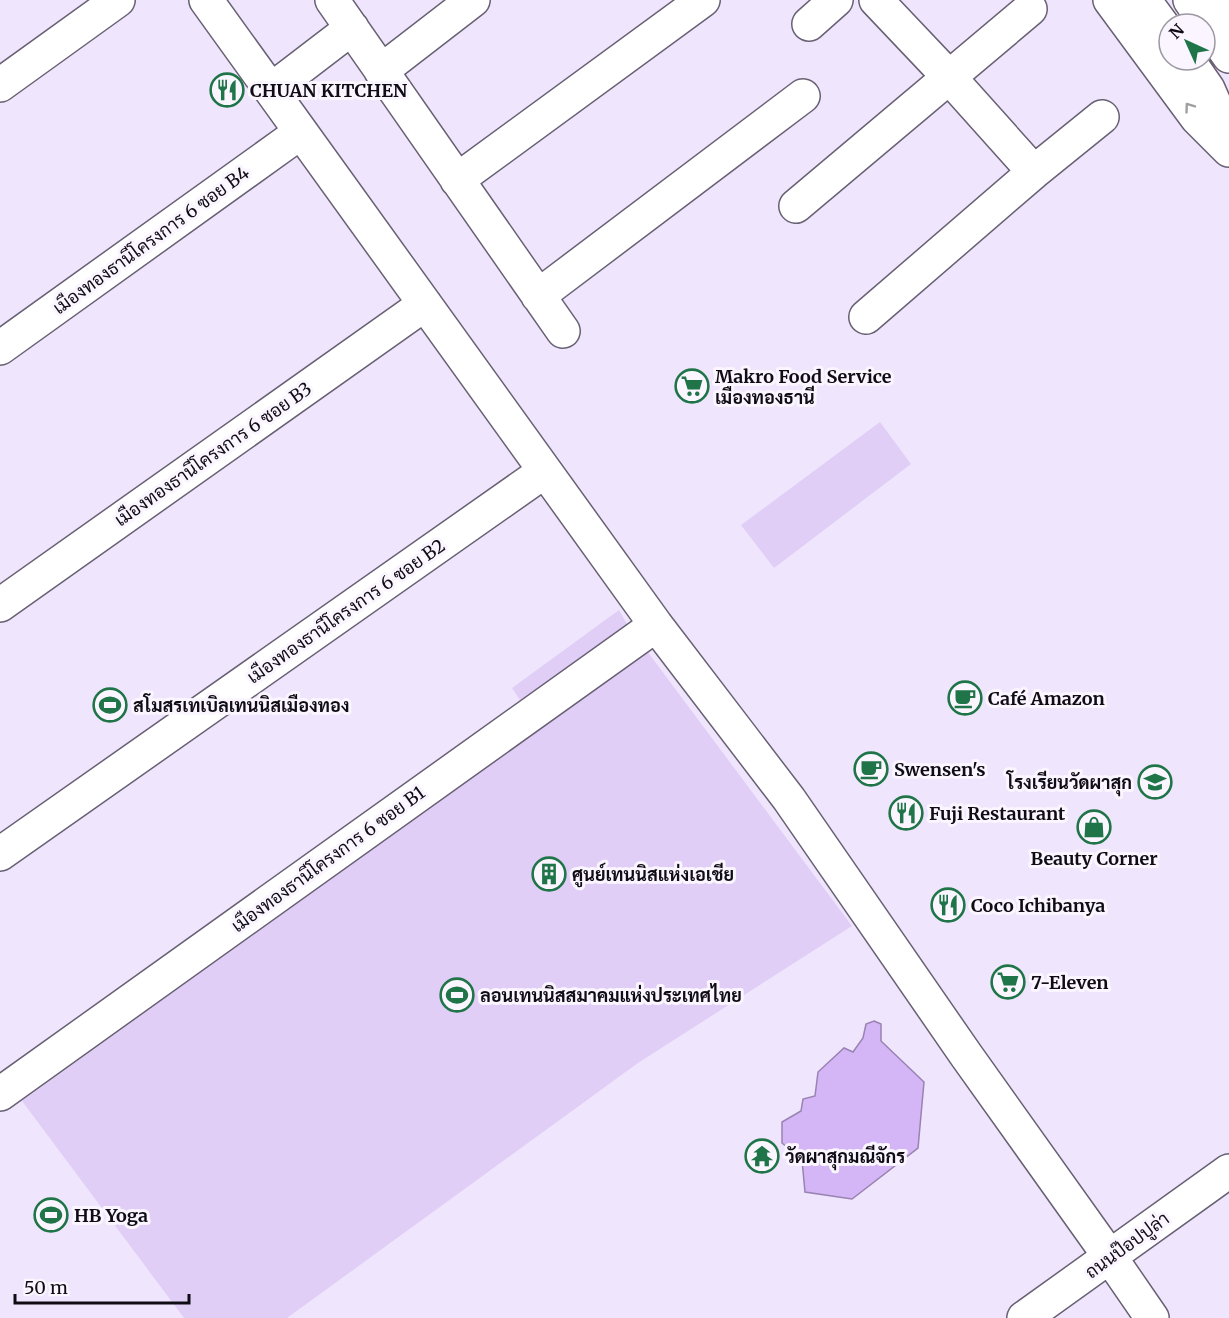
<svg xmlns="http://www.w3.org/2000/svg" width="1229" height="1318" viewBox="0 0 1229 1318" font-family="Merriweather,Sarabun,serif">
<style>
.green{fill:#e1cef7}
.water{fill:#d4b6f6;stroke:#9983b2;stroke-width:1.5}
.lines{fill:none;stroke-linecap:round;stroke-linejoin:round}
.minor-casing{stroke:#686073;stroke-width:36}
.major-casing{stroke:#686073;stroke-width:36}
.highway-casing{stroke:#686073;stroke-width:36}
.minor{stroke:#fff;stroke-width:33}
.major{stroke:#fff;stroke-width:33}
.highway{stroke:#fff;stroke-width:33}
.oneway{stroke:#9f9ea1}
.labels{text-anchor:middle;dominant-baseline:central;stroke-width:6;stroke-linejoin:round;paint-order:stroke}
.poi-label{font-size:18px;font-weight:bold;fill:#100c14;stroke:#faf5ff;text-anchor:start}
.street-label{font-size:18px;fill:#100c14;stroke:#faf5ff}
</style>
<rect width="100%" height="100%" fill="#efe5fc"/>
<path class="green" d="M880 422 911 464 774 568 741 525Z
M619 610 628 626 520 700 512 688Z
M647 651 852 926 638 1063 287 1318H184L22 1101Z"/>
<path class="water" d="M874 1021 881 1024V1041L924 1082 918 1148 852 1199 805 1192 802 1160 782 1143V1122L801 1111 803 1099 815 1096 818 1072 844 1048 853 1052 863 1038 866 1024Z"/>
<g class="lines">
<g class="minor-casing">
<path id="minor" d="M206 0 656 625 789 799 966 1055 1110 1257 1152 1318
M332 0 563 331
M876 0 949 77 1034 172
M809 24 836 0
M381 71 473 0
M0 85 118 0
M271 90 352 28
M457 180 703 0
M796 206 1030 9
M538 296 803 96
M866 317 1034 172 1102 117
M0 348 301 132
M0 605 425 304
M0 854 545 471
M0 1094 656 625
M1024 1318 1229 1171"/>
</g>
<g class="major-casing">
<path id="major" d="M1221 0 1229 12"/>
</g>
<g class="highway-casing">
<path id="highway" d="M1110 0 1197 118 1229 150
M1144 0 1169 34
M1190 0 1229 56
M1188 60 1208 89 1229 137"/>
</g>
<use href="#minor" class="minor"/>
<use href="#major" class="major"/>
<use href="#highway" class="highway"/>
</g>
<defs><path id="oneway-chevron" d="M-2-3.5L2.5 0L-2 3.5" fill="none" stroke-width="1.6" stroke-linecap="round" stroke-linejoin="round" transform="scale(1.5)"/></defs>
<use class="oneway" href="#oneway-chevron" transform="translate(1189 107) rotate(-126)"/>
<defs>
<g id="restaurant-ring" transform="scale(1.725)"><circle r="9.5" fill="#faf5ff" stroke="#1f7548" stroke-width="1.5"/><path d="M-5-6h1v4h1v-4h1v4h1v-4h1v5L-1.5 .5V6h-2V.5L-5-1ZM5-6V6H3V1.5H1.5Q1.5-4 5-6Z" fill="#1f7548"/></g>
<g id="supermarket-ring" transform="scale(1.725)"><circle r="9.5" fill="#faf5ff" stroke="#1f7548" stroke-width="1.5"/><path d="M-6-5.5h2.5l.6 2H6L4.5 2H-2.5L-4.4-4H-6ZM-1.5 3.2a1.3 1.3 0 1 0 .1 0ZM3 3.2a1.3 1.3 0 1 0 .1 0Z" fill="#1f7548"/></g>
<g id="cafe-ring" transform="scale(1.725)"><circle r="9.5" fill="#faf5ff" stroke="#1f7548" stroke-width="1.5"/><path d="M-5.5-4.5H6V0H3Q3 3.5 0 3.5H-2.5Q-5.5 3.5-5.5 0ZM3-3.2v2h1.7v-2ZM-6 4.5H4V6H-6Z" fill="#1f7548"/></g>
<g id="stadium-ring" transform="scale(1.725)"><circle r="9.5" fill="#faf5ff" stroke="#1f7548" stroke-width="1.5"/><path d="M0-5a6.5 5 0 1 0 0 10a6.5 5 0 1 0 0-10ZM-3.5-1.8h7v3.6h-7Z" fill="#1f7548"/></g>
<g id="school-ring" transform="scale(1.725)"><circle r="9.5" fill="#faf5ff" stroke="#1f7548" stroke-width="1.5"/><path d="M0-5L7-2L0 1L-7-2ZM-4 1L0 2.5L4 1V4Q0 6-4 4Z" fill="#1f7548"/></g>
<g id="shop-ring" transform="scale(1.725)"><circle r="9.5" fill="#faf5ff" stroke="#1f7548" stroke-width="1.5"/><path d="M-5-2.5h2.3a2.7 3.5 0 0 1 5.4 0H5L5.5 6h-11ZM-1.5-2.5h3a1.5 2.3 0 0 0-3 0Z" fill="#1f7548"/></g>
<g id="building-ring" transform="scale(1.725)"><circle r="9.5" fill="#faf5ff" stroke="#1f7548" stroke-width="1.5"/><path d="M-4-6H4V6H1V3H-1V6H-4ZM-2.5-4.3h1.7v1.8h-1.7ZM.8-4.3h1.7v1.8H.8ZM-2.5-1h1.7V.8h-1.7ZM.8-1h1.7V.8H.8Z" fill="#1f7548"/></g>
<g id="temple-ring" transform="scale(1.725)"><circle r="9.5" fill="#faf5ff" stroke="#1f7548" stroke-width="1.5"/><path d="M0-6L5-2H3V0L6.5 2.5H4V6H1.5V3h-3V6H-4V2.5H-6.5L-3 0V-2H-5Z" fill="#1f7548"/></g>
</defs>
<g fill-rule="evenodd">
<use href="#restaurant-ring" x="227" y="90"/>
<use href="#supermarket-ring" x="692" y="386"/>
<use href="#cafe-ring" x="965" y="698"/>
<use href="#stadium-ring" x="110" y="705"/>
<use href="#cafe-ring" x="871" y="769"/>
<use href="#school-ring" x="1155" y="782"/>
<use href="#restaurant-ring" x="906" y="813"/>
<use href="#shop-ring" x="1094" y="827"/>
<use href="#building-ring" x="549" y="874"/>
<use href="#restaurant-ring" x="948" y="905"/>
<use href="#supermarket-ring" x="1008" y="982"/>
<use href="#stadium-ring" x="457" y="995"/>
<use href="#temple-ring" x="762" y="1156"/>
<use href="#stadium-ring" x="51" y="1215"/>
</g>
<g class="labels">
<g class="poi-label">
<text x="250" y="90">CHUAN KITCHEN</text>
<text x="715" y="376">Makro Food Service<tspan x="715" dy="21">เมืองทองธานี</tspan></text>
<text x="988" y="698">Café Amazon</text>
<text x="133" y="705">สโมสรเทเบิลเทนนิสเมืองทอง</text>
<text x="894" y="769">Swensen's</text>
<text x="1132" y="782" text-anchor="end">โรงเรียนวัดผาสุก</text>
<text x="929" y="813">Fuji Restaurant</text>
<text x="1094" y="858" text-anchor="middle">Beauty Corner</text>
<text x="572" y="874">ศูนย์เทนนิสแห่งเอเชีย</text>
<text x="971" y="905">Coco Ichibanya</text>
<text x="1031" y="982">7-Eleven</text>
<text x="480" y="995">ลอนเทนนิสสมาคมแห่งประเทศไทย</text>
<text x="785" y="1156">วัดผาสุกมณีจักร</text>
<text x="74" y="1215">HB Yoga</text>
</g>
<g class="street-label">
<text transform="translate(151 240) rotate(-36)">เมืองทองธานีโครงการ 6 ซอย B4</text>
<text transform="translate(213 454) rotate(-35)">เมืองทองธานีโครงการ 6 ซอย B3</text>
<text transform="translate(346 611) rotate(-35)">เมืองทองธานีโครงการ 6 ซอย B2</text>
<text transform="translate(328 859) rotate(-36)">เมืองทองธานีโครงการ 6 ซอย B1</text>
<text transform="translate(1127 1245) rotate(-36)">ถนนป๊อปปูล่า</text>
</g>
</g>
<g transform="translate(1187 42) rotate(315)"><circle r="28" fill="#faf5ff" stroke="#9c98a1" stroke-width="1.5"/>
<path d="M0-4.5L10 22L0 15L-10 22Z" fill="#1f7548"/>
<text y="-9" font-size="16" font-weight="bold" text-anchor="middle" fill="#100c14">N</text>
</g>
<path d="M15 1294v9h174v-9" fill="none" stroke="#100c14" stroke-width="3"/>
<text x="24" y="1294" font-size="18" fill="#100c14" stroke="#faf5ff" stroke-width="4.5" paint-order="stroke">50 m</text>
</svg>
